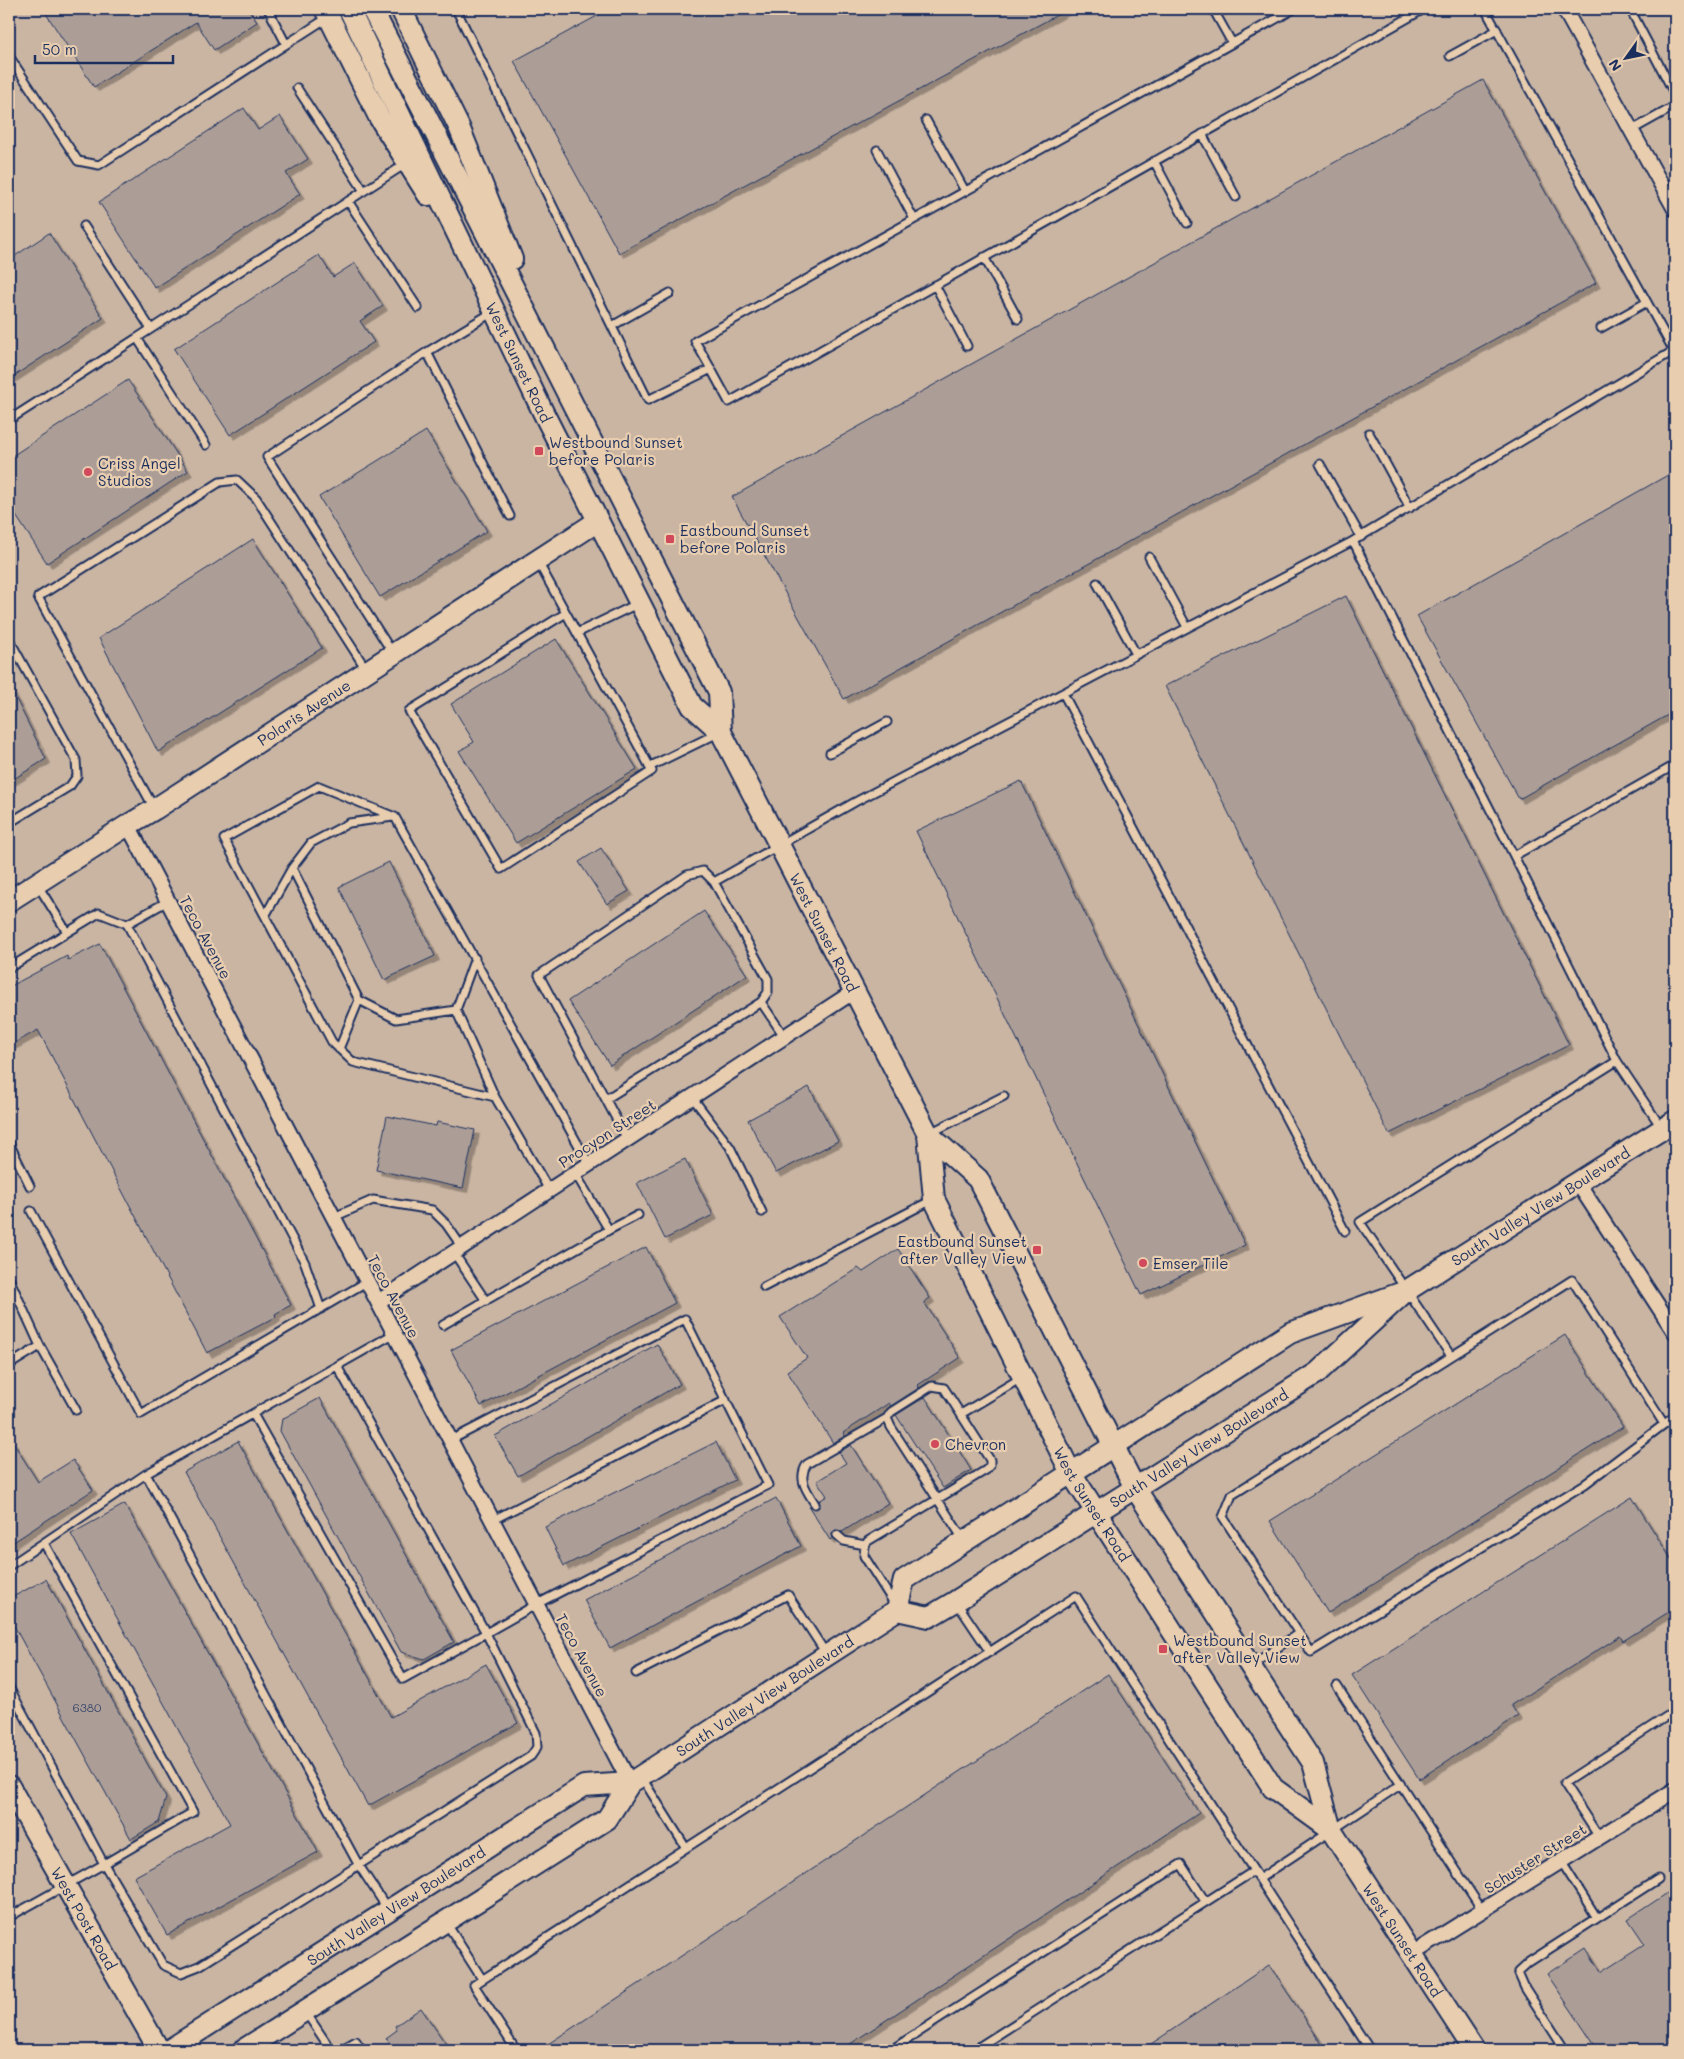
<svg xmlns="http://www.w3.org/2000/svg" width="1684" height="2059" viewBox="0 0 1684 2059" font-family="Mali,sans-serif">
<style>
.built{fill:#cab5a3}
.building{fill:#ac9e97;stroke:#1b2f5e;filter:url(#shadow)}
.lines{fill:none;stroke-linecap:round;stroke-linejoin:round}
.lane-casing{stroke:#1b2f5e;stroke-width:11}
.street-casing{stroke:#1b2f5e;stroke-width:18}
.secondary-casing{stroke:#1b2f5e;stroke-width:24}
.lane{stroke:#e8cdaf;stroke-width:7}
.street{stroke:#e8cdaf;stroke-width:14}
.secondary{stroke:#e8cdaf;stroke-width:20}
.poi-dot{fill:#d1495b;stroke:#e8cdaf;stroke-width:2}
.labels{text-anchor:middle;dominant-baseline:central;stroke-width:4.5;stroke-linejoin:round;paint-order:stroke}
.number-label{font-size:12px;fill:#3f4b6c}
.street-label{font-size:15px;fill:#1b2f5e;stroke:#e8cdaf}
.poi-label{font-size:15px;fill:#1b2f5e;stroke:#e8cdaf;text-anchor:start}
</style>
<defs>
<filter id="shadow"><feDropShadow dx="4.5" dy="4.5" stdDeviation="0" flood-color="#0004"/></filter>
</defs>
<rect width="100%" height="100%" fill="#dcc3aa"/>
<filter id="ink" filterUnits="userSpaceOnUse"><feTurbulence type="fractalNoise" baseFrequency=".02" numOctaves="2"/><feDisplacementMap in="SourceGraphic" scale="10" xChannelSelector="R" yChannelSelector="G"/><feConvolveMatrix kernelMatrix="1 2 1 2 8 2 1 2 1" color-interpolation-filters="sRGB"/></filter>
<g filter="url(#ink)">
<path class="built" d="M9 9H1675V2050H9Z"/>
<path class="building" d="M43 9H248L257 22 214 50 196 22 94 87Z
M610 9H1068L619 253 514 61Z
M1483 80 1596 283 844 699 732 497Z
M244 108 258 130 280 116 308 159 286 173 300 194 155 288 99 202Z
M49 233 103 318 9 379V260Z
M319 255 333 277 355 263 383 306 360 321 374 342 230 435 174 349Z
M128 380 188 471 47 563 9 505V458Z
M426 431 487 531 380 597 319 497Z
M1675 471V711L1519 799 1417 616Z
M253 539 322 648 158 752 99 638Z
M1346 596 1569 1045 1389 1134 1165 686Z
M556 639 637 769 516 843 459 751 474 742 451 704Z
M9 685 46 759 9 782Z
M1021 781 1245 1245 1141 1295 916 831Z
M601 848 629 891 607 904 579 862Z
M389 862 435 956 384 980 339 887Z
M704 911 747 975 610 1065 568 1001Z
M100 944 291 1305 275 1314 276 1317 207 1353 38 1030 9 1046V987L67 956 68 960Z
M809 1087 838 1141 776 1173 748 1120Z
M387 1116 436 1126 437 1122 475 1130 463 1188 376 1170Z
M685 1159 713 1215 665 1239 637 1183Z
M646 1247 675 1303 481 1406 451 1350Z
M898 1249 930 1298 924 1302 960 1358 918 1385 919 1388 891 1406 889 1403 843 1433 845 1436 833 1443 787 1371 807 1358 780 1317 858 1268 863 1272Z
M1565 1335 1623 1427 1328 1613 1270 1521Z
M657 1344 680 1384 518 1476 495 1436Z
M925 1397 971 1470 943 1488 896 1415Z
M320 1398 454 1642 424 1659 401 1652 280 1431 282 1419Z
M9 1436 38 1482 73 1460 93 1490 9 1545Z
M238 1441 391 1717 486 1664 518 1723 368 1806 184 1472Z
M716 1442 735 1480 564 1566 545 1527Z
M851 1445 888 1503 842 1532 835 1530 832 1534 833 1538 830 1540 809 1507 818 1508 820 1504 819 1501 827 1496 817 1481 846 1463 839 1452Z
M1632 1497 1675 1565V1608L1623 1641 1620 1636 1511 1705 1518 1716 1419 1779 1352 1675Z
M776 1498 801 1546 610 1648 584 1600Z
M125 1504 318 1852 167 1935 134 1877 230 1824 71 1534Z
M46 1579 166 1798 159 1822 131 1839 9 1617V1599Z
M1108 1674 1199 1813 841 2050H539Z
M1675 1888V2050H1598L1547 1974 1586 1948 1601 1972 1645 1944 1628 1919Z
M1269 1965 1326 2050H1142Z
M421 2008 450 2050H394L386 2038 397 2030 395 2026Z"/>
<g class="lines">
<g class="lane-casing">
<path id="lane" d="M268 9 286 44
M456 9 648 400 711 369 729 402 1424 9
M1213 9 1232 43
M1278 9 1282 16
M1485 9 1675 353
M1630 9 1675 95
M9 56 78 161 99 165 327 18
M1450 56 1497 30
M297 88 364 191
M926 120 965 191
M1632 130 1675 106
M1202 134 1236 197
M877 150 914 219
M1154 161 1187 223
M348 201 418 308
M84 226 151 329
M984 257 1018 319
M935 285 967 346
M612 326 670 293
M1601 328 1647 302
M427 352 510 516
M711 369 695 341 1294 9
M9 420 137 338
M1369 433 1410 508
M206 445 137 338 407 163
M1320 464 1361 537
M1149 557 1187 627
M538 562 566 613 409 711 501 869 652 771 566 613
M1097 583 1136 654
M577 633 639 603
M9 639 76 760 77 776 70 786 9 823
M392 652 267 457 427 352 493 312
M1063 693 1345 1231
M830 753 887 722
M649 767 718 733
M154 808 38 597 220 482 237 480 256 498 366 669
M393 817 349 823 311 843 292 868 359 1000 396 1019 456 1010
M1514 856 1353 541 1675 350
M714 882 855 802 1353 541
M37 884 67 932
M168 901 127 924 305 1263 321 1309
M265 916 292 868
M475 958 456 1010 495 1097 549 1190
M9 968 99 913 127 924
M339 1049 359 1000
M495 1097 353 1062 332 1042 224 839 319 786 395 817 589 1164
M692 1097 730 1147 762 1212
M606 1099 761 1002
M1661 1127 1617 1061 1514 856 1675 765
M930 1133 1004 1096
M627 1139 539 975 687 875 703 871 714 882 768 979V992L761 1002 784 1036
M9 1143 30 1186
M31 1211 141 1414 368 1281
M334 1217 373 1200 432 1210 446 1224 462 1247
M1675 1227V1233
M609 1230 638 1215
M454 1253 486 1301
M9 1278 40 1346
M764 1287 932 1200
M443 1325 609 1230 575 1173
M1451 1356 1360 1222 1617 1061
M9 1365 40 1346 76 1410
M253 1414 403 1679 486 1633 337 1366
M961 1414 1021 1378
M1664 1424 1572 1280 1232 1495 1223 1517 1311 1652 1585 1484 1675 1416
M146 1474 358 1864 387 1908
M815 1504C807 1491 797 1479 807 1464L887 1418
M493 1520 726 1400
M837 1535 844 1541 865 1545
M9 1566 146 1474 395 1333
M957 1603 990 1652
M895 1605 864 1556 865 1545 868 1541 986 1470 990 1465V1460L944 1388 932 1386 891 1412 887 1418 891 1427 963 1539
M1252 1665 1299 1633
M636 1673 788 1595 827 1655
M1337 1686 1482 1910
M9 1687 104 1864 193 1812 44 1543
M642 1778 686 1848
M1599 1837 1564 1783 1675 1711
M1561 1861 1597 1918
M1259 1879 1400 1785
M9 1917 104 1864 163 1965 181 1973 199 1966 531 1756 537 1747 536 1733 486 1633 537 1604 768 1485 685 1319 451 1440
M447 1924 482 1979
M305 2011 331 2050
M340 2050 356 2041 362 2050
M516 2050 474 1985 1076 1596 1370 2050
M891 2050 1181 1864 1205 1901
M974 2050 1254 1871
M1565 2050 1525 1988 1518 1972 1529 1962 1658 1879"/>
</g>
<g class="street-casing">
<path id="street" d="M1564 9 1675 209
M128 825 630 1783
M1578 1183 1675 1332
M378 1302 853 992
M1412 1954 1675 1790"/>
</g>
<g class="secondary-casing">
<g id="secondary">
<path d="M325 9 379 117 428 195"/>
<path id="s1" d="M349 9 544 414 692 706 721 732 928 1134 978 1179 1135 1488 1313 1763 1331 1830 1474 2050"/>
<path d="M372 9 719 692 721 732"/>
<path d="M401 9 459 127 512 259"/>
<path id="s2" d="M9 901 128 825 155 809 598 521"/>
<path id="s3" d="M928 1134 934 1199 1071 1473 1273 1788 1331 1830"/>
<path id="s4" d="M897 1610 929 1617 956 1601 1317 1373 1406 1291 1675 1121"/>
<path id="s5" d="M9 1786 159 2050"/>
<path id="s6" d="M169 2050 584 1786 630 1783"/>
<path id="s7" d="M243 2050 607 1819 630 1783 897 1610 904 1580 1290 1333 1406 1291"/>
</g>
</g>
<use href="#lane" class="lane"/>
<use href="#street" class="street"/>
<use href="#secondary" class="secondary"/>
</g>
</g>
<g class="poi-dot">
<rect x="534" y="446" width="10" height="10" rx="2.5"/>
<circle cx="88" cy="472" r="5"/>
<rect x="665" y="534" width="10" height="10" rx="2.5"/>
<rect x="1032" y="1245" width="10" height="10" rx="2.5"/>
<circle cx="1143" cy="1263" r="5"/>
<circle cx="935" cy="1444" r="5"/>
<rect x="1158" y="1644" width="10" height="10" rx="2.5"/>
</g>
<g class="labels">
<g class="number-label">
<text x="87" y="1707">6380</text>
</g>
<g class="street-label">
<text stroke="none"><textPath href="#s1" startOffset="392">West Sunset Road</textPath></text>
<text stroke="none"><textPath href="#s2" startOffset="350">Polaris Avenue</textPath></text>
<text stroke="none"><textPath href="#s1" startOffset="1041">West Sunset Road</textPath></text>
<text transform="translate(206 937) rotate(62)">Teco Avenue</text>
<text transform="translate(607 1133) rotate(-33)">Procyon Street</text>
<text stroke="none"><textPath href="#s4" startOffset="771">South Valley View Boulevard</textPath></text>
<text transform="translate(394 1296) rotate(62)">Teco Avenue</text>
<text stroke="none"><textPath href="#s4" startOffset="351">South Valley View Boulevard</textPath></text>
<text stroke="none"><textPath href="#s3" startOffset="409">West Sunset Road</textPath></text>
<text transform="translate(582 1655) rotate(62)">Teco Avenue</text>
<text stroke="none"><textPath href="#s7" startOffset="634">South Valley View Boulevard</textPath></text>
<text transform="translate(1535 1858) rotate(-32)">Schuster Street</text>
<text stroke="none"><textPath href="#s6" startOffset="269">South Valley View Boulevard</textPath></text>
<text stroke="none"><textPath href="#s5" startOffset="152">West Post Road</textPath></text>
<text stroke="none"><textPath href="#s1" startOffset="2210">West Sunset Road</textPath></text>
</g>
<g class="poi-label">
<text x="549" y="442">Westbound Sunset<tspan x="549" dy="17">before Polaris</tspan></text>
<text x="98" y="463">Criss Angel<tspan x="98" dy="17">Studios</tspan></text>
<text x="680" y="530">Eastbound Sunset<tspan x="680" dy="17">before Polaris</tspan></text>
<text x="1027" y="1241" text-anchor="end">Eastbound Sunset<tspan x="1027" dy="17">after Valley View</tspan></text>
<text x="1153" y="1263">Emser Tile</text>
<text x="945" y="1444">Chevron</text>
<text x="1173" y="1640">Westbound Sunset<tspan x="1173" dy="17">after Valley View</tspan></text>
</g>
</g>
<rect width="1684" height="2059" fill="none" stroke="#e8cdaf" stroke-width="30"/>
<rect x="15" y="15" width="1654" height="2029" fill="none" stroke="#1b2f5e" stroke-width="2" filter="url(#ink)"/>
<g transform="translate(1626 58) rotate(237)" stroke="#e8cdaf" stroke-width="4" paint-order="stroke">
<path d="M0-4L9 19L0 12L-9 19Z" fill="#1b2f5e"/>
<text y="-8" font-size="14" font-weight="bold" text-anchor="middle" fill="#1b2f5e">N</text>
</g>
<path d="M35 55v8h138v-8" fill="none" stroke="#1b2f5e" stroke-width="2.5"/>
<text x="42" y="55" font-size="15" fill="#1b2f5e" stroke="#e8cdaf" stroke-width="4" paint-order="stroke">50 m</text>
</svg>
